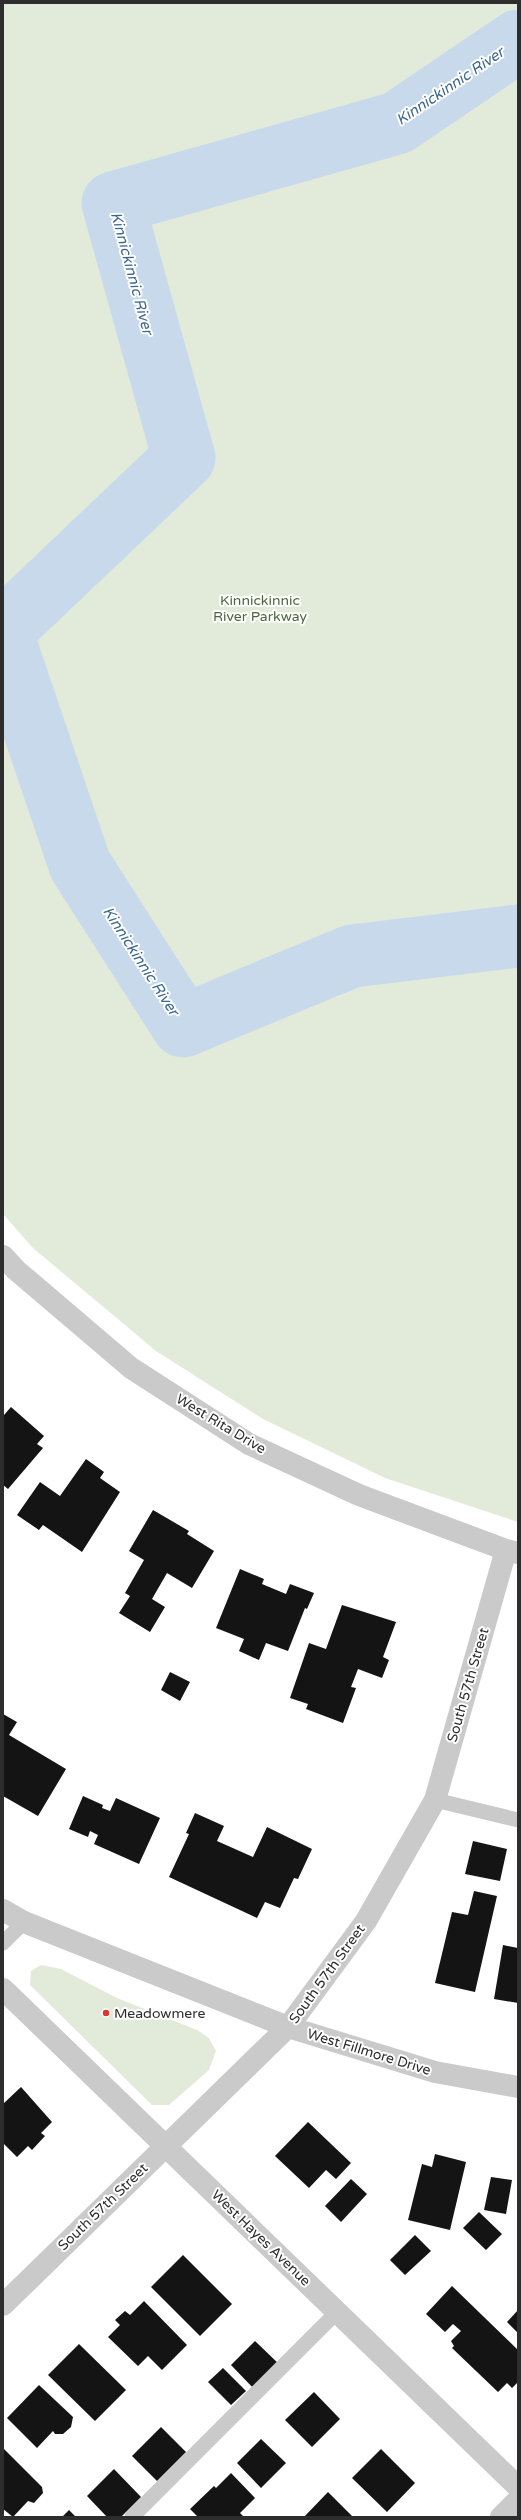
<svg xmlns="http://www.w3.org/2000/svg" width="521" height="2520" viewBox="0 0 521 2520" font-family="'Varela Round',sans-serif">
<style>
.green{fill:#e2ebda}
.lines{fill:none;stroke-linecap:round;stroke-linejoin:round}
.river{stroke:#c7d9eb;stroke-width:63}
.building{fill:#141414}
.lane{stroke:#cacaca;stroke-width:15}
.street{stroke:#cacaca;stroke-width:22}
.poi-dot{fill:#e33330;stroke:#fff;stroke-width:1.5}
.labels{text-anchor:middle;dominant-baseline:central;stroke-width:4;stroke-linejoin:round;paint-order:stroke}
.park-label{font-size:14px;fill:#4c683b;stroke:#fff}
.street-label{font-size:14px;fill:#2d2d2d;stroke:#fff}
.poi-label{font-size:14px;fill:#2d2d2d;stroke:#fff;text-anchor:start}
.water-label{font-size:15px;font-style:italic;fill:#3c678e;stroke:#fff}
</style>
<rect width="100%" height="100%" fill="#fff"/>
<path class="green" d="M3 3H518V1522L385 1478 263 1419 156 1351 33 1248 3 1214Z
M41 1965 61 1969 117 1998 197 2030 209 2038 216 2051 209 2070 169 2105H152L30 1985 31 1971Z"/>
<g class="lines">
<path class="river" d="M3 630 184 458 113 203 397 123 518 41
M3 637 80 865 183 1026 352 956 518 936"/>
</g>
<path class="building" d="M11 1407 44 1436 37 1444 43 1448 8 1489 3 1485V1414L4 1415Z
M86 1459 104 1472 100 1478 120 1492 82 1552 43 1525 39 1530 17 1515 40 1482 60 1496Z
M153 1510 189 1531 187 1534 214 1551 192 1588 167 1573 152 1599 165 1607 150 1632 119 1613 130 1596 125 1593 144 1560 129 1551Z
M240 1569 264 1579 262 1584 286 1594 290 1584 314 1593 307 1609 305 1608 288 1651 266 1643 259 1660 239 1651 244 1639 216 1628Z
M342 1605 396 1622 383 1657 389 1660 382 1678 358 1669 351 1687 356 1688 343 1723 306 1709 308 1704 290 1698 309 1643 326 1649Z
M170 1672 190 1682 180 1701 161 1690Z
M3 1714 17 1722 9 1735 66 1769 38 1816 3 1796Z
M83 1796 103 1805 102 1808 110 1811 116 1798 160 1818 139 1864 94 1844 98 1835 90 1831 88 1837 69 1829Z
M195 1813 224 1826 217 1841 253 1857 267 1827 312 1849 298 1879 294 1878 280 1908 265 1902 257 1918 169 1877 189 1834 186 1833Z
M473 1841 507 1849 500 1881 465 1874Z
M474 1891 497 1896 475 1992 435 1983 452 1912 468 1915Z
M503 1945 518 1948V2003L494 1999Z
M21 2087 52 2122 41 2133 45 2136 32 2150 28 2146 17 2157 3 2143V2104Z
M308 2122 351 2163 336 2179 326 2170 309 2188 275 2156Z
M435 2154 466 2162 450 2230 408 2220 422 2164 432 2167Z
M491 2177 512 2180 506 2214 484 2210Z
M351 2179 367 2194 341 2222 325 2206Z
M479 2212 502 2234 486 2250 463 2228Z
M415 2235 431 2251 405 2275 390 2260Z
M183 2255 232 2304 200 2336 151 2287Z
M452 2286 518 2350V2382L512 2388 507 2383 498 2392 452 2348 454 2346 451 2341 461 2331 453 2324 445 2332 426 2314Z
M144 2301 187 2345 162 2370 148 2356 138 2366 108 2337 120 2325 115 2320 125 2311 130 2315Z
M518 2310V2333L507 2322Z
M255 2341 281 2366 256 2391 231 2365Z
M79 2344 126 2390 95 2421 48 2375Z
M223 2368 246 2391 231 2405 208 2382Z
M39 2385 73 2417 71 2427 63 2434H55L53 2431 37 2448 7 2418Z
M314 2392 340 2419 312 2447 285 2420Z
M161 2427 186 2452 157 2481 132 2456Z
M261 2439 286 2463 261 2488 237 2463Z
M3 2448 42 2487 43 2493 34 2503 28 2501 13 2517 3 2509Z
M381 2449 415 2483 387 2512 352 2478Z
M114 2469 141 2497 121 2517H107L87 2496Z
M231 2473 255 2498 240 2513 244 2517H198L190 2509 214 2486 216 2488Z
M328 2492 353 2517H304Z
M69 2510 76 2517H62Z"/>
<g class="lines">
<path class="lane" d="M435 1800 518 1820
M3 1943 24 1922
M132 2517 338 2311"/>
<path class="street" d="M3 1256 16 1270 131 1368 249 1444 359 1495 506 1550 518 1553
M3 1910 24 1922 288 2027 435 2072 518 2087
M3 1989 518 2487
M3 2305 288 2027 366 1921 435 1800 506 1550
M501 2517 518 2500"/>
</g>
<circle class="poi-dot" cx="106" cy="2013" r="4"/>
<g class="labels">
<g class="park-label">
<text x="260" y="600">Kinnickinnic<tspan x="260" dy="16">River Parkway</tspan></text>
</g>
<g class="street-label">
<text transform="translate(221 1424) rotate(31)">West Rita Drive</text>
<text transform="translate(468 1685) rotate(-74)">South 57th Street</text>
<text transform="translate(327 1974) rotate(-54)">South 57th Street</text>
<text transform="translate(369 2052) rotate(17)">West Fillmore Drive</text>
<text transform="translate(103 2207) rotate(-44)">South 57th Street</text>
<text transform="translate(261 2238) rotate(44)">West Hayes Avenue</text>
</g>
<g class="poi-label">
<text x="114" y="2013">Meadowmere</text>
</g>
<g class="water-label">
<text transform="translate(450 86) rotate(-34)">Kinnickinnic River</text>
<text transform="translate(132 273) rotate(75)">Kinnickinnic River</text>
<text transform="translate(141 961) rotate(57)">Kinnickinnic River</text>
</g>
</g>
<rect width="521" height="2520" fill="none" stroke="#2d2d2d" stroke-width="8"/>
</svg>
